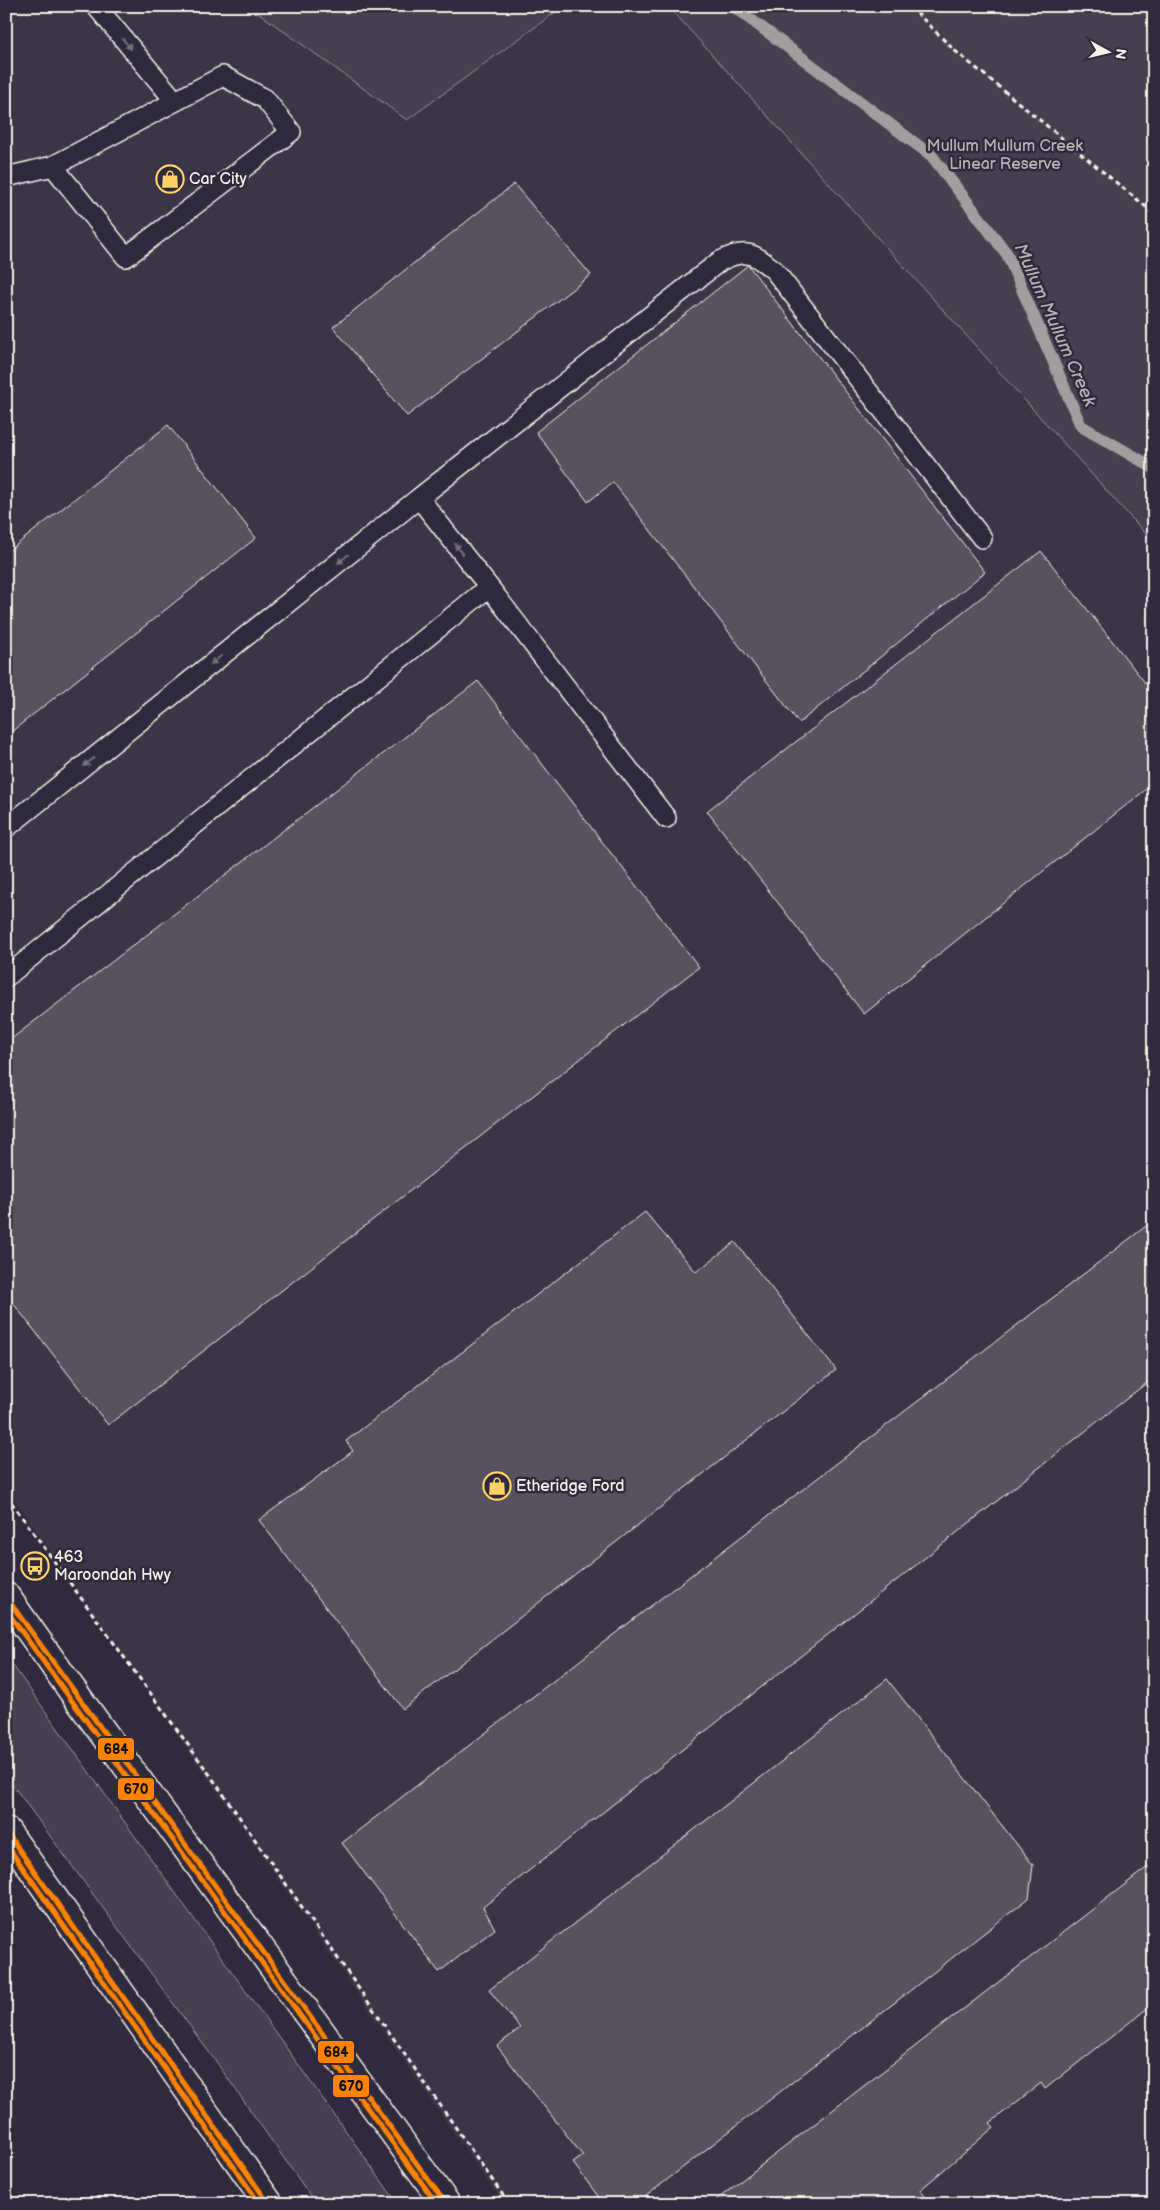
<svg xmlns="http://www.w3.org/2000/svg" width="1160" height="2210" viewBox="0 0 1160 2210" font-family="'Balsamiq Sans',sans-serif">
<style>
.built{fill:#3b3647}
.green{fill:#454050;stroke:#9c989c}
.lines{fill:none;stroke-linecap:round;stroke-linejoin:round}
.stream{stroke:#a19ea0;stroke-width:12}
.building{fill:#56525f;stroke:#f4f1e8}
.service-casing{stroke:#f4f1e8;stroke-width:22}
.trunk-casing{stroke:#f4f1e8;stroke-width:31}
.path{stroke:#f4f1e8;stroke-width:3;stroke-dasharray:5 4;stroke-linecap:butt}
.service{stroke:#2f2a3d;stroke-width:19}
.trunk{stroke:#2f2a3d;stroke-width:28}
.bus-1-casing{stroke:#2f2a3d;stroke-width:9}
.bus-2-casing{stroke:#2f2a3d;stroke-width:9}
.bus-1{stroke:#ff8200;stroke-width:5}
.bus-2{stroke:#ff8200;stroke-width:5}
.oneway{fill:#747079}
.labels{text-anchor:middle;dominant-baseline:central;stroke-width:5;stroke-linejoin:round;paint-order:stroke}
.park-label{font-size:16px;fill:#b7b3b3;stroke:#2f2a3d}
.poi-label{font-size:16px;fill:#f4f1e8;stroke:#2f2a3d;text-anchor:start}
.water-label{font-size:18px;font-style:italic;fill:#b6b2b2;stroke:#2f2a3d}
.line-badge{stroke:#2f2a3d;stroke-width:2}
.pale-badge-label{font-size:14px;text-anchor:middle;font-weight:bold;fill:#111}
</style>
<rect width="100%" height="100%" fill="#2f2a3d"/>
<filter id="ink" filterUnits="userSpaceOnUse"><feTurbulence type="fractalNoise" baseFrequency=".02" numOctaves="2"/><feDisplacementMap in="SourceGraphic" scale="10" xChannelSelector="R" yChannelSelector="G"/><feConvolveMatrix kernelMatrix="1 2 1 2 8 2 1 2 1" color-interpolation-filters="sRGB"/></filter>
<g filter="url(#ink)">
<path class="built" d="M6 6H249L407 120 564 6H668L1154 543V2204H503L6 1487Z"/>
<path class="green" d="M249 6H564L407 120Z
M668 6H1154V543Z
M6 1656 398 2204H316L217 2063 6 1776Z"/>
<g class="lines">
<path class="stream" d="M733 6 932 156 1007 254 1081 426 1154 468"/>
</g>
<path class="building" d="M514 184 591 275 407 416 333 327Z
M748 265 985 572 799 723 613 482 588 502 536 432Z
M168 425 256 538 6 736V553Z
M1041 551 1154 694V783L864 1014 707 811Z
M478 681 699 967 108 1425 6 1294V1043Z
M645 1212 696 1272 735 1242 836 1370 403 1709 259 1520 353 1451 346 1441Z
M1154 1220V1377L483 1907 495 1929 439 1972 342 1843Z
M887 1679 1033 1865 1029 1898 636 2204H604L573 2163 583 2156 497 2046 520 2028 489 1990Z
M1154 1862V2003L1045 2089 1041 2083 990 2123 994 2127 920 2190 931 2204H711Z"/>
<g class="lines">
<g class="service-casing">
<path id="service" d="M96 6 175 101
M223 76 265 99 291 132 126 257 53 166Z
M6 177 53 166
M419 498 720 261C746 248 753 253 774 270L982 538
M6 828 419 498 489 587
M6 977 489 587 666 818"/>
</g>
<g class="trunk-casing">
<path id="trunk" d="M6 1597 72 1690 446 2204
M6 1831 269 2204"/>
</g>
<path class="path" d="M910 6 954 50 1145 206 1154 217
M6 1495 210 1775 509 2204"/>
<use href="#service" class="service"/>
<use href="#trunk" class="trunk"/>
<g class="bus-1-casing">
<path id="bus-1" d="M6 1597 446 2204
M6 1831 269 2204"/>
</g>
<g class="bus-2-casing">
<path id="bus-2" d="M6 1610 437 2204
M6 1844 260 2204"/>
</g>
<use href="#bus-1" class="bus-1"/>
<use href="#bus-2" class="bus-2"/>
</g>
<defs><path id="oneway-solid" d="M-6-.8H1V-3.2L6.5 0L1 3.2V.8H-6Z" transform="scale(1.25)"/></defs>
<g class="oneway">
<use href="#oneway-solid" transform="translate(127 44) rotate(50)"/>
<use href="#oneway-solid" transform="translate(459 549) rotate(-128)"/>
<use href="#oneway-solid" transform="translate(343 559) rotate(141)"/>
<use href="#oneway-solid" transform="translate(216 660) rotate(141)"/>
<use href="#oneway-solid" transform="translate(89 762) rotate(141)"/>
</g>
</g>
<defs>
<g id="shop-ring" transform="scale(1.4375)"><circle r="9.5" fill="#2f2a3d" stroke="#ffd166" stroke-width="1.5"/><path d="M-5-2.5h2.3a2.7 3.5 0 0 1 5.4 0H5L5.5 6h-11ZM-1.5-2.5h3a1.5 2.3 0 0 0-3 0Z" fill="#ffd166"/></g>
<g id="bus-ring" transform="scale(1.4375)"><circle r="9.5" fill="#2f2a3d" stroke="#ffd166" stroke-width="1.5"/><path d="M-5-6H5V4H4V6H2V4H-2V6H-4V4H-5ZM-3.5-4V0h7V-4ZM-3.5 1.2v1.5H-2V1.2ZM2 1.2v1.5H3.5V1.2Z" fill="#ffd166"/></g>
</defs>
<g fill-rule="evenodd">
<use href="#shop-ring" x="170" y="179"/>
<use href="#shop-ring" x="497" y="1486"/>
<use href="#bus-ring" x="35" y="1566"/>
</g>
<g class="labels">
<g class="park-label">
<text x="1005" y="146">Mullum Mullum Creek<tspan x="1005" dy="18">Linear Reserve</tspan></text>
</g>
<g class="poi-label">
<text x="189" y="179">Car City</text>
<text x="516" y="1486">Etheridge Ford</text>
<text x="54" y="1557">463<tspan x="54" dy="18">Maroondah Hwy</tspan></text>
</g>
<g class="water-label">
<text transform="translate(1055 325) rotate(66)">Mullum Mullum Creek</text>
</g>
</g>
<g class="line-badge">
<rect x="97" y="1737" width="38" height="24" rx="5" fill="#ff8200"/>
<rect x="117" y="1777" width="38" height="24" rx="5" fill="#ff8200"/>
<rect x="317" y="2040" width="38" height="24" rx="5" fill="#ff8200"/>
<rect x="332" y="2074" width="38" height="24" rx="5" fill="#ff8200"/>
</g>
<g class="pale-badge-label">
<text x="116" y="1754">684</text>
<text x="136" y="1794">670</text>
<text x="336" y="2057">684</text>
<text x="351" y="2091">670</text>
</g>
<rect width="1160" height="2210" fill="none" stroke="#2f2a3d" stroke-width="25"/>
<rect x="12" y="12" width="1135" height="2185" fill="none" stroke="#f4f1e8" stroke-width="2" filter="url(#ink)"/>
<g transform="translate(1108 52) rotate(98)" stroke="#2f2a3d" stroke-width="4" paint-order="stroke">
<path d="M0-4L9 19L0 12L-9 19Z" fill="#f4f1e8"/>
<text y="-8" font-size="14" font-weight="bold" text-anchor="middle" fill="#f4f1e8">N</text>
</g>
</svg>
